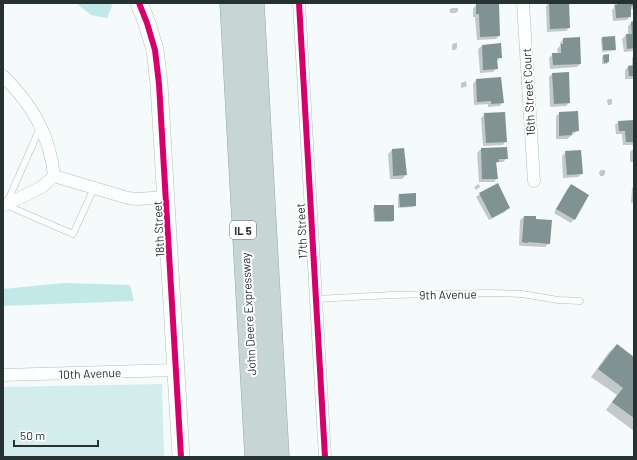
<svg xmlns="http://www.w3.org/2000/svg" width="637" height="460" viewBox="0 0 637 460" font-family="Barlow,sans-serif">
<style>
.green{fill:#d2edec}
.forest{fill:#c2e9e8}
.shadow{fill:#0003}
.building{fill:#819292}
.lines{fill:none;stroke-linecap:round;stroke-linejoin:round}
.lane-casing{stroke:#b5bebe;stroke-width:7}
.street-casing{stroke:#b5bebe;stroke-width:13}
.secondary-casing{stroke:#b5bebe;stroke-width:18}
.highway-casing{stroke:#98aaa9;stroke-width:23}
.lane{stroke:#fdfefe;stroke-width:6}
.street{stroke:#fdfefe;stroke-width:12}
.secondary{stroke:#fdfefe;stroke-width:17}
.highway{stroke:#c7d6d5;stroke-width:22}
.cycleway-casing{stroke:#fff;stroke-width:8}
.cycleway{stroke:#d6006c;stroke-width:6}
.labels{text-anchor:middle;dominant-baseline:central;stroke-width:4;stroke-linejoin:round;paint-order:stroke}
.shield{fill:#fff;stroke:#67706f;stroke-width:1}
.shield-label{font-size:11px;font-weight:bold;fill:#263231}
.street-label{font-size:12px;fill:#263231;stroke:#fff}
</style>
<rect width="100%" height="100%" fill="#f4fbfa"/>
<path class="green" d="M162 384 164 457H3V387Z"/>
<path class="forest" d="M76 3H111L112 6 107 18 91 15Z
M64 283 130 285 134 301 3 306V289Z"/>
<path class="shadow" d="M549 3H568L569 28 566 31 547 32 546 6Z
M614 3H634V9H630V16L627 20 613 21 612 10 614 8Z
M476 5 499 36 496 39 477 40 475 17H473V9Z
M452 8H458V11L456 13H450V9Z
M634 22V51L624 52 622 39 626 35H628V26L631 23Z
M603 38 615 49 613 51 602 52 601 39Z
M563 39 580 64 577 67 550 69 549 58 553 54H558L557 49 560 46V43Z
M454 43H457V48L455 50H452V45Z
M500 45 501 57 497 61 496 69 493 72 480 73 478 49 482 46Z
M604 56 608 62 607 64H602V57Z
M634 56V79H625V70L628 67H632V58Z
M552 74 569 103 566 106 550 107 549 77Z
M476 80 503 102 500 106 488 107V104L474 105 473 84Z
M466 81 467 86 465 87 461 88V83Z
M609 99H612V103L611 105H608L607 100Z
M560 113 577 131 567 139H556V116Z
M485 114 506 141 503 145 483 146 481 118Z
M634 121V145H623L622 134H616L615 125 619 122Z
M404 149V158L406 159 404 162 406 175 402 179H390L388 154 392 150Z
M481 149 507 158 503 162H498L496 164 497 178 494 182H479L477 153Z
M632 150H634V162H630V152Z
M566 152 582 173 578 177 563 178 562 156Z
M601 170H605V174L603 176H600L599 172Z
M479 184 480 187 476 190 474 187Z
M571 186 574 219 571 223 554 213 567 189Z
M634 186V203H631L632 188Z
M480 194 508 208 505 212 489 220 476 197Z
M399 195 415 206 413 207 398 208V196Z
M375 206 393 220 391 222H374L373 208Z
M524 217 549 243 545 247 522 246 519 245 520 220Z
M617 345 634 358V431L606 410 617 395 591 377 609 352Z"/>
<path class="building" d="M499 3 500 36 480 37 479 14H476V4Z
M549 3H569L570 28 550 29Z
M617 3H634V6H631V17L616 18 615 5H617Z
M634 21V48L627 49 626 34H632L631 22Z
M615 36 616 50H603L602 37Z
M580 37 581 64 553 65 552 53H561V44H563V38Z
M501 43 502 58H497L498 69 483 70 482 45Z
M609 54V62L604 63 603 55Z
M634 65V76H629L628 66Z
M569 72 570 103 554 104 552 73Z
M501 77 504 103 491 104V101L477 102 476 79Z
M578 111 579 131 572 132V135L559 136V112Z
M505 112 507 142 486 143 484 113Z
M634 120V142H626L625 131H619L618 121Z
M507 147 508 159H499V162H496L498 179H482L481 148Z
M404 148 407 175 393 176 392 149Z
M581 150 583 174 567 175 565 151Z
M498 183 510 208 492 218 479 193Z
M571 184 589 195 575 220 556 209Z
M416 193V206L400 207 399 194Z
M374 205H394V221H375Z
M524 216H536V219L552 220 550 244 529 242 527 243 522 242Z
M617 344 634 357V418L612 402 623 388 598 369Z"/>
<g class="lines">
<g class="lane-casing">
<path id="lane" d="M40 128 6 205 73 234 94 188
M316 299 392 295 491 293 522 294 558 300 580 301"/>
</g>
<g class="street-casing">
<path id="street" d="M299 3 325 457
M523 3 534 181
M3 76C32 104 50 135 54 176L42 187 3 206
M54 176 128 198 137 199 167 197
M3 375 176 370"/>
</g>
<g class="secondary-casing">
<path id="secondary" d="M139 3 147 23 155 50 159 84 181 457"/>
</g>
<g class="highway-casing">
<path id="highway" d="M231 3 256 457
M253 3 278 457"/>
</g>
<use href="#lane" class="lane"/>
<use href="#street" class="street"/>
<use href="#secondary" class="secondary"/>
<use href="#highway" class="highway"/>
<g class="cycleway-casing">
<path id="cycleway" d="M139 3 147 23 155 50 159 84 181 457
M299 3 325 457"/>
</g>
<use href="#cycleway" class="cycleway"/>
</g>
<g class="labels">
<rect class="shield" x="230" y="221" width="26" height="18" rx="3"/>
<g class="shield-label">
<text x="243" y="230">IL 5</text>
</g>
<g class="street-label">
<text transform="translate(528 92) rotate(-93)">16th Street Court</text>
<text transform="translate(158 229) rotate(-93)">18th Street</text>
<text transform="translate(301 231) rotate(-93)">17th Street</text>
<text transform="translate(448 294) rotate(-1)">9th Avenue</text>
<text transform="translate(248 314) rotate(-93)">John Deere Expressway</text>
<text transform="translate(90 373) rotate(-2)">10th Avenue</text>
</g>
</g>
<rect width="637" height="460" fill="none" stroke="#263231" stroke-width="8"/>
<path d="M14 440v6h84v-6" fill="none" stroke="#263231" stroke-width="2"/>
<text x="20" y="440" font-size="12" fill="#263231" stroke="#ffffff" stroke-width="3" paint-order="stroke">50 m</text>
</svg>
